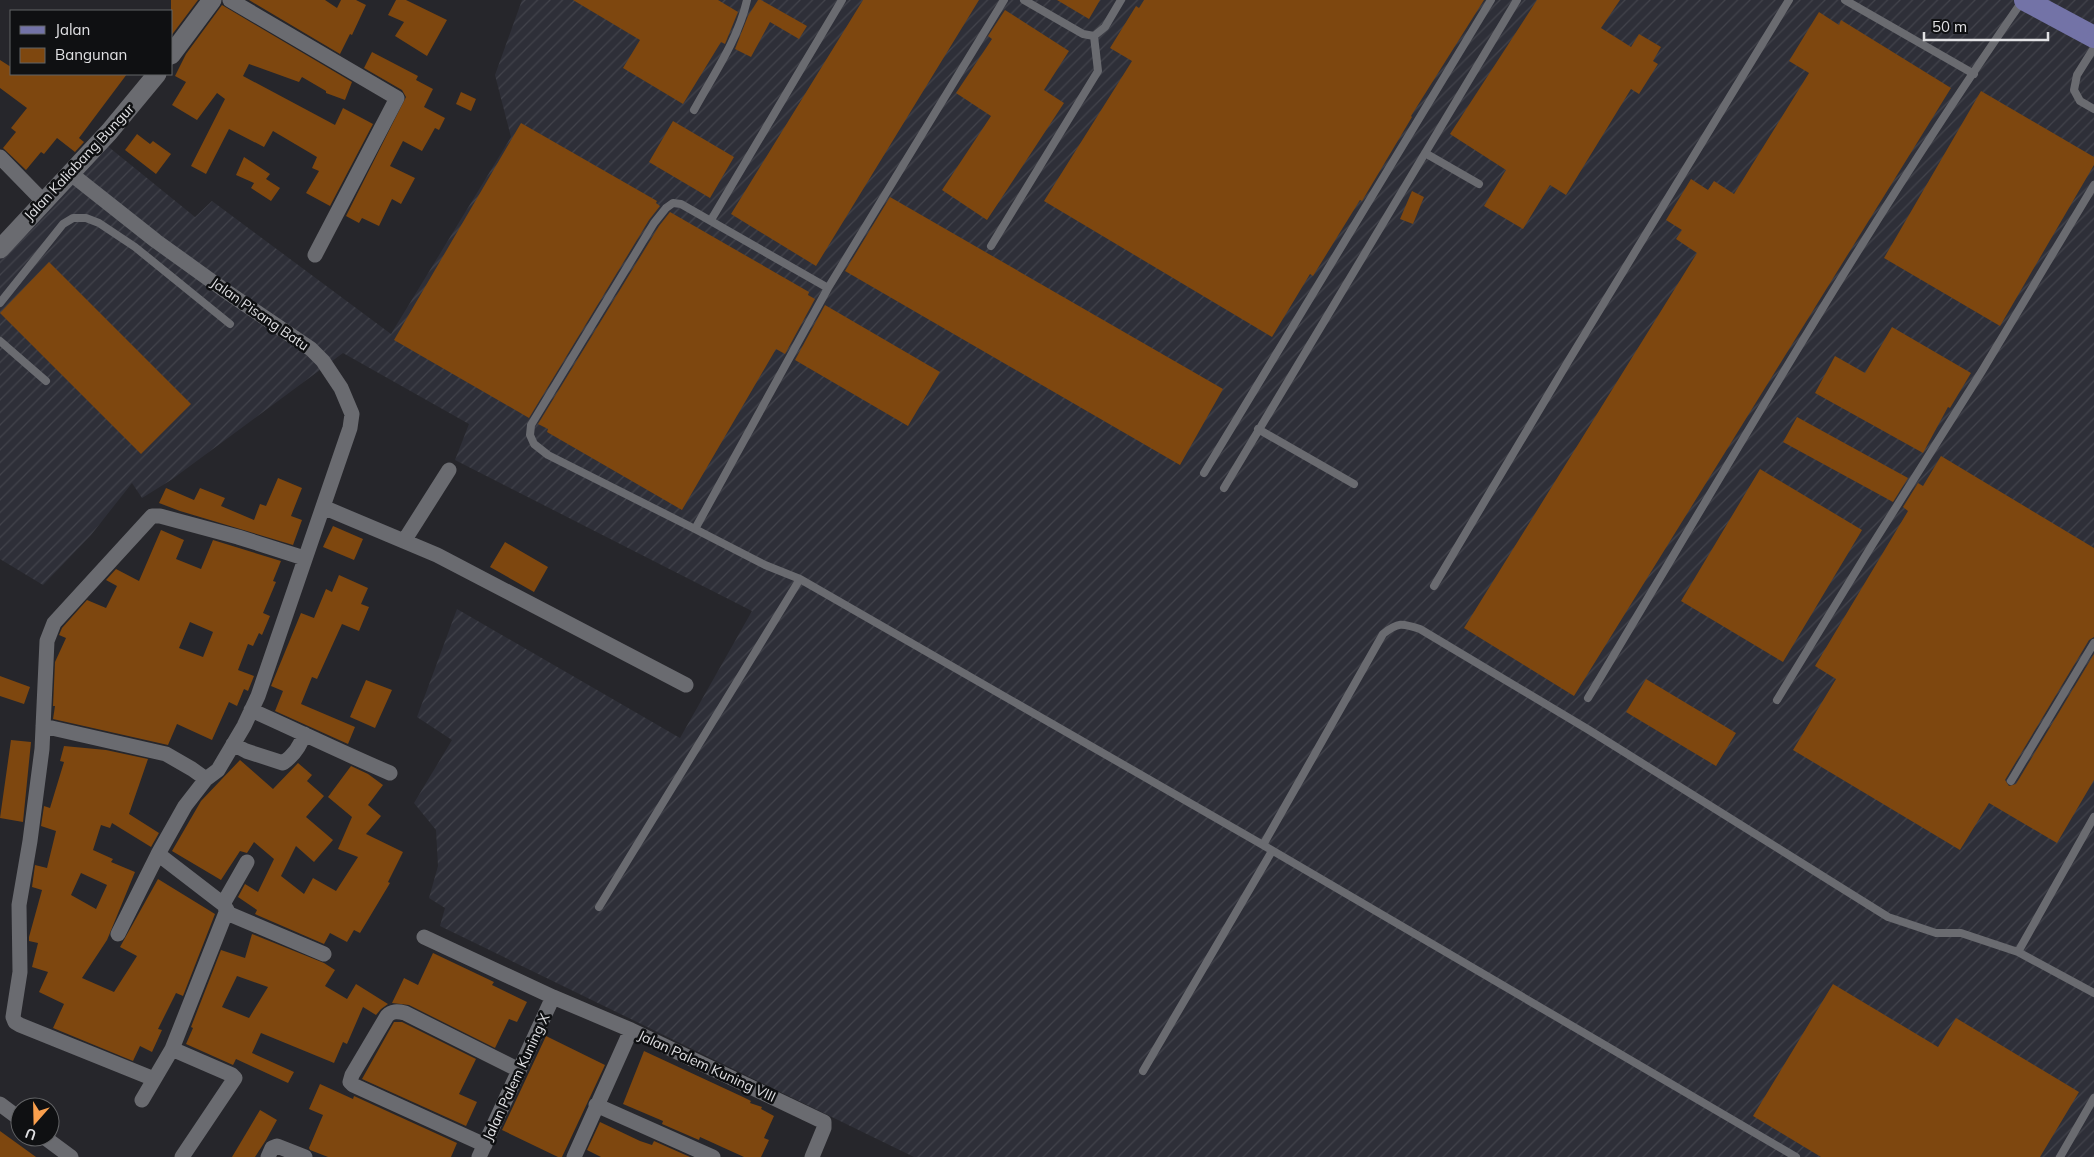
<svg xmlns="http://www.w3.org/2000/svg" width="2094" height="1157" viewBox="0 0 2094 1157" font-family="Mulish,sans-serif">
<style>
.industrial{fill:url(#industrial-furrows)}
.building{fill:#7e470f;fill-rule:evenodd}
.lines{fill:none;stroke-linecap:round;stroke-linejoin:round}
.service{stroke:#6a6b70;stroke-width:8}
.minor{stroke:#6a6b70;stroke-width:15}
.tertiary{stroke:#6a6b70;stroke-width:19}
.primary{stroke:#7373a7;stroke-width:22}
.labels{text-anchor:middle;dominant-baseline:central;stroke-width:5;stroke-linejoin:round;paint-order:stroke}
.street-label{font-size:14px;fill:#e1e1e4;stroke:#0f1012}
</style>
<defs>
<pattern id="industrial-furrows" width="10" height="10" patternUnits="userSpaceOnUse" patternTransform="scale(1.25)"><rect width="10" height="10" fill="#2e2f38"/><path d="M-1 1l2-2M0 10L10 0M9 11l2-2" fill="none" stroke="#42434b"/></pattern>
</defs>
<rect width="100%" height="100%" fill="#26262b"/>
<path class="industrial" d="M522 0H2094V1157H914L440 926 445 908 429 898 438 866 436 830 414 803 452 740 417 717 457 609 680 738 752 611 455 460 469 424 343 353 171 480 142 498 132 483 91 535 43 585 0 559V246L105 144 195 217 212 201 391 334 511 137 495 75Z"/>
<path class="building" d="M171 0H198L171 36Z
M249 0H325L337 8 341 0H356L366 5 352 35 350 34 340 54Z
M396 0H406L447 20 427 56 395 36 404 22 388 15Z
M573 0H718L738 12 725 44 721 42 683 104 623 68 640 40Z
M758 0H761L807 26 799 39 770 22 751 57 735 49 748 16Z
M863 0H979L816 266 731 214Z
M1057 0H1100L1089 19Z
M1144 0H1484L1411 116 1412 117 1362 201 1360 200 1313 276 1310 274 1272 337 1044 201 1132 61 1110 48 1136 6 1139 8Z
M1537 0H1620L1601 28 1631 47 1639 34 1661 47 1653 61 1658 64 1639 94 1631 89 1566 195 1550 185 1523 229 1484 206 1506 170 1450 134Z
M222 5 352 82 345 100 326 93V91L302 77 299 82 249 64 243 76 335 125 343 108 373 124 330 206 306 193 319 171 312 168 317 157 273 131 264 147 229 129 206 174 191 166 225 99 217 93 197 120 172 105 186 82 175 76 186 54Z
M1005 10 1069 51 1044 90 1064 103 987 220 942 190 991 116 956 93 992 39 988 36Z
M1819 12 1839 25 1841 20 1951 88 1574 696 1464 628 1697 253 1676 239 1682 230 1666 220 1691 179 1708 190 1714 181 1734 194 1809 73 1789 61Z
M372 52 418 76 416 80 433 89 424 107 445 118 439 130 435 128 422 151 403 141 390 166 415 178 401 204 392 199 379 226 362 218 359 223 346 216 406 97 402 90 364 68Z
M0 60 11 67V74H127L79 138 84 142 75 152 57 138 44 154 41 152 26 170 3 148 16 132 11 128 27 108 0 88Z
M1981 91 2094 157V165L2000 326 1884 258Z
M461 92 476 99 471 111 456 104Z
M673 121 734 157 710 198 649 162Z
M521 123 657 201 656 203 660 206 649 220 529 418 394 340Z
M137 134 150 144 153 141 171 154 156 174 125 150Z
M244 157 270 174 266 179 280 188 271 201 251 188 254 183 236 175Z
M1412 191 1424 197 1413 224 1400 219Z
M890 197 1223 389 1180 465 845 271Z
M670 212 809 292 808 295 815 299 785 354 776 349 682 510 547 432 548 429 538 424 659 226Z
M49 262 191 404 141 454 0 313Z
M825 305 940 372 908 426 795 360Z
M1892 327 1971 373 1950 408 1948 407 1923 453 1815 393 1835 356 1865 373Z
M1797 417 1908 478 1893 502 1783 442Z
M1941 456 2094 548V637L2089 640 2005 780 2009 786 2016 784 2094 654V780L2057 843 1989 803 1960 850 1793 750 1836 679 1815 666 1908 511 1903 507 1918 483 1923 486Z
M1760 469 1862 530 1783 662 1681 601Z
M278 478 302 488 291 516 302 520 293 545 180 511 159 503 166 488 194 500 200 488 225 498 221 506 254 520 260 504 266 506Z
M333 526 363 539 354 560 323 547Z
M161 530 184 540 176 559 201 569 213 540 281 561 273 581 276 582 263 613 270 616 262 635 259 633 253 646 248 644 238 670 254 676 248 691 244 689 237 706 229 702 212 740 177 724 168 745 53 719 55 706H53L55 662 66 638 59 635 62 628 87 600 106 608 117 586 106 580 116 569 139 581ZM190 622 213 632 203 657 179 648Z
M505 542 548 567 534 592 490 567Z
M339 575 368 588 361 604 369 607 359 631 342 624 317 679 312 677 301 704 355 727 348 744 275 711 283 691 271 686 301 613 314 618 326 589 332 592Z
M0 676 30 687 24 704 0 696Z
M1646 679 1736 733 1716 766 1626 712Z
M366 680 392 690 375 728 350 717Z
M11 740 31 742 23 822 0 818Z
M64 746 106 750 148 759 129 814 159 833 151 847 112 823 110 828 101 825 93 850 113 859 111 862 135 872 107 940 82 978 114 992 137 956 120 947 158 879 215 914 183 996 176 993 158 1029 162 1030 152 1052 140 1046 133 1061 53 1028 64 1004 39 992 48 972 32 967 38 943 29 941V937L42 890 32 887 35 865 47 868 56 831 41 826 44 806 50 808 64 762 60 761ZM81 873 107 885 96 909 71 895Z
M240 760 273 789 298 763 312 775 307 781 324 796 306 817 333 840 314 862 296 846 281 876 304 894 313 878 336 891 358 857 338 849 352 817 328 797 351 766 368 774 383 785 368 805 381 816 366 834 403 852 388 882 390 883 360 933 354 930 347 942 330 933 324 944 257 915 255 914 257 910 238 897 245 884 258 892 274 859 254 842 247 853 240 851 221 880 172 851 201 801Z
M252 934 324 963 335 970 325 986 347 999 356 984 388 1004 381 1009 376 1015 363 1007 347 1044 343 1042 334 1063 261 1033 252 1053 294 1072 288 1083 236 1059 233 1065 186 1044 193 1028 191 1027 221 950 245 958ZM237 976 268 987 249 1018 222 1007Z
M433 953 494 982 492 985 527 1002 517 1022 509 1019 495 1048 409 1005 392 1003 404 978 418 985Z
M1833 984 1938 1047 1956 1018 2079 1092 2040 1157H1821L1753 1116Z
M394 1022H402L476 1059 459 1094 477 1102 466 1126 362 1079Z
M546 1036 605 1065 562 1157H558L502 1130Z
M644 1051 743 1097 751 1101 750 1103 762 1107 761 1109 774 1116 764 1138 769 1140 761 1157H744L700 1137 699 1140 662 1124 663 1121 623 1104Z
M320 1084 353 1099 354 1096 457 1143 451 1157H328L310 1150 309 1148 323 1115 309 1109Z
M260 1110 277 1120 266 1140 255 1157H232Z
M600 1122 640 1141 652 1145 654 1141 690 1157H601L587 1150Z
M0 1131 36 1157H0Z"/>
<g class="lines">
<path class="service" d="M1024 0 1083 34 1094 36 1105 27 1121 0
M1845 0 1974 74
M2094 48 2077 75 2074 90 2080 101 2094 109
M694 110C713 75 738 40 747 0
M1425 153 1479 184
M711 220 842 0
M991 246 1098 71 1094 36
M0 303 63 224 73 218H86L99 223 135 247 230 324
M0 341 46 381
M1258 429 1354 484
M1204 473 1491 0
M1224 488 1517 0
M695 529 548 455 534 444 530 435 531 425 654 223 666 208 673 203 681 204 828 288
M800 579 765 565 695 529 828 288 1004 0
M1434 586 1569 360 1789 0
M1588 698C1729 464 1866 225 2023 0
M1777 700 1869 550 1982 371 2094 185
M2011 781 2094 643
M2094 817 2018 952 2094 993
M1263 845 1383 634C1398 622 1402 623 1420 629L1589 730 1888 917 1936 933H1961L2018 952
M599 907 800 579 1263 845 1796 1157
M1143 1071 1272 851
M2060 1157 2094 1098"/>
<path class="minor" d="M230 0 397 98 315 255
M0 157 43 201
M70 173 156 241 224 290 311 349 323 361 341 388 352 414 350 428 258 696 244 726 218 770 206 779 185 806 158 854 223 904 227 910 172 1049 142 1100
M323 507 437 555 686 685
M404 541 449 470
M251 710C298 731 343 753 390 773
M43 726 166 754 192 769 206 779
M233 744 246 751 283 763C294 755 300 747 304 734
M223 904 247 862
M227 913 324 954
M118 934 158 854
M424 937 553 997 631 1030 824 1122V1128L812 1157
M172 1049 232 1075 235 1078 182 1157
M154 1079 20 1025 15 1022 13 1017 20 972 19 905 30 841 42 749 47 641 54 623 152 516H160L238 537 304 558
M0 1104 20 1119
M596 1105 713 1157
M44 1137 71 1157
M485 1145 353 1085 350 1082 352 1075 387 1016C392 1011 397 1011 405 1013L519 1070
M268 1157 272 1148 277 1146 305 1157
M479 1157 553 997
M574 1157 631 1030"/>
<path class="tertiary" d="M171 55 212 0
M0 249 109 132 157 74"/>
<path class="primary" d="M2025 0 2094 37"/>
</g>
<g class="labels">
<g class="street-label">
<text transform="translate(79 162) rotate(-47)">Jalan Kaliabang Bungur</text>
<text transform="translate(260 314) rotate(35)">Jalan Pisang Batu</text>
<text transform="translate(707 1066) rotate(25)">Jalan Palem Kuning VIII</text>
<text transform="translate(516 1077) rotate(-65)">Jalan Palem Kuning X</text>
</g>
</g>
<rect x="10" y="10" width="162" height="65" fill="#0f1012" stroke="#636466"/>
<rect x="20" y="26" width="25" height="8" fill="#7373a7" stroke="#636466"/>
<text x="55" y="35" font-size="15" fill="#e1e1e4">Jalan</text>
<rect x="20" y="48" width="25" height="15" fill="#7e470f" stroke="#636466"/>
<text x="55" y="60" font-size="15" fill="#e1e1e4">Bangunan</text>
<g transform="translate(35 1122) rotate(200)"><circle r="24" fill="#0f1012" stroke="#636466"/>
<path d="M0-4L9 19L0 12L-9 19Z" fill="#f99f4d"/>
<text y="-8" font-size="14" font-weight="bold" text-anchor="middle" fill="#e1e1e4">U</text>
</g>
<path d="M1924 32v8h124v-8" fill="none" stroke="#e1e1e4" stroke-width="2.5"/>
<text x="1932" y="32" font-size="15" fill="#e1e1e4" stroke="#0f1012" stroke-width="4" paint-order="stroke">50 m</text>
</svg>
